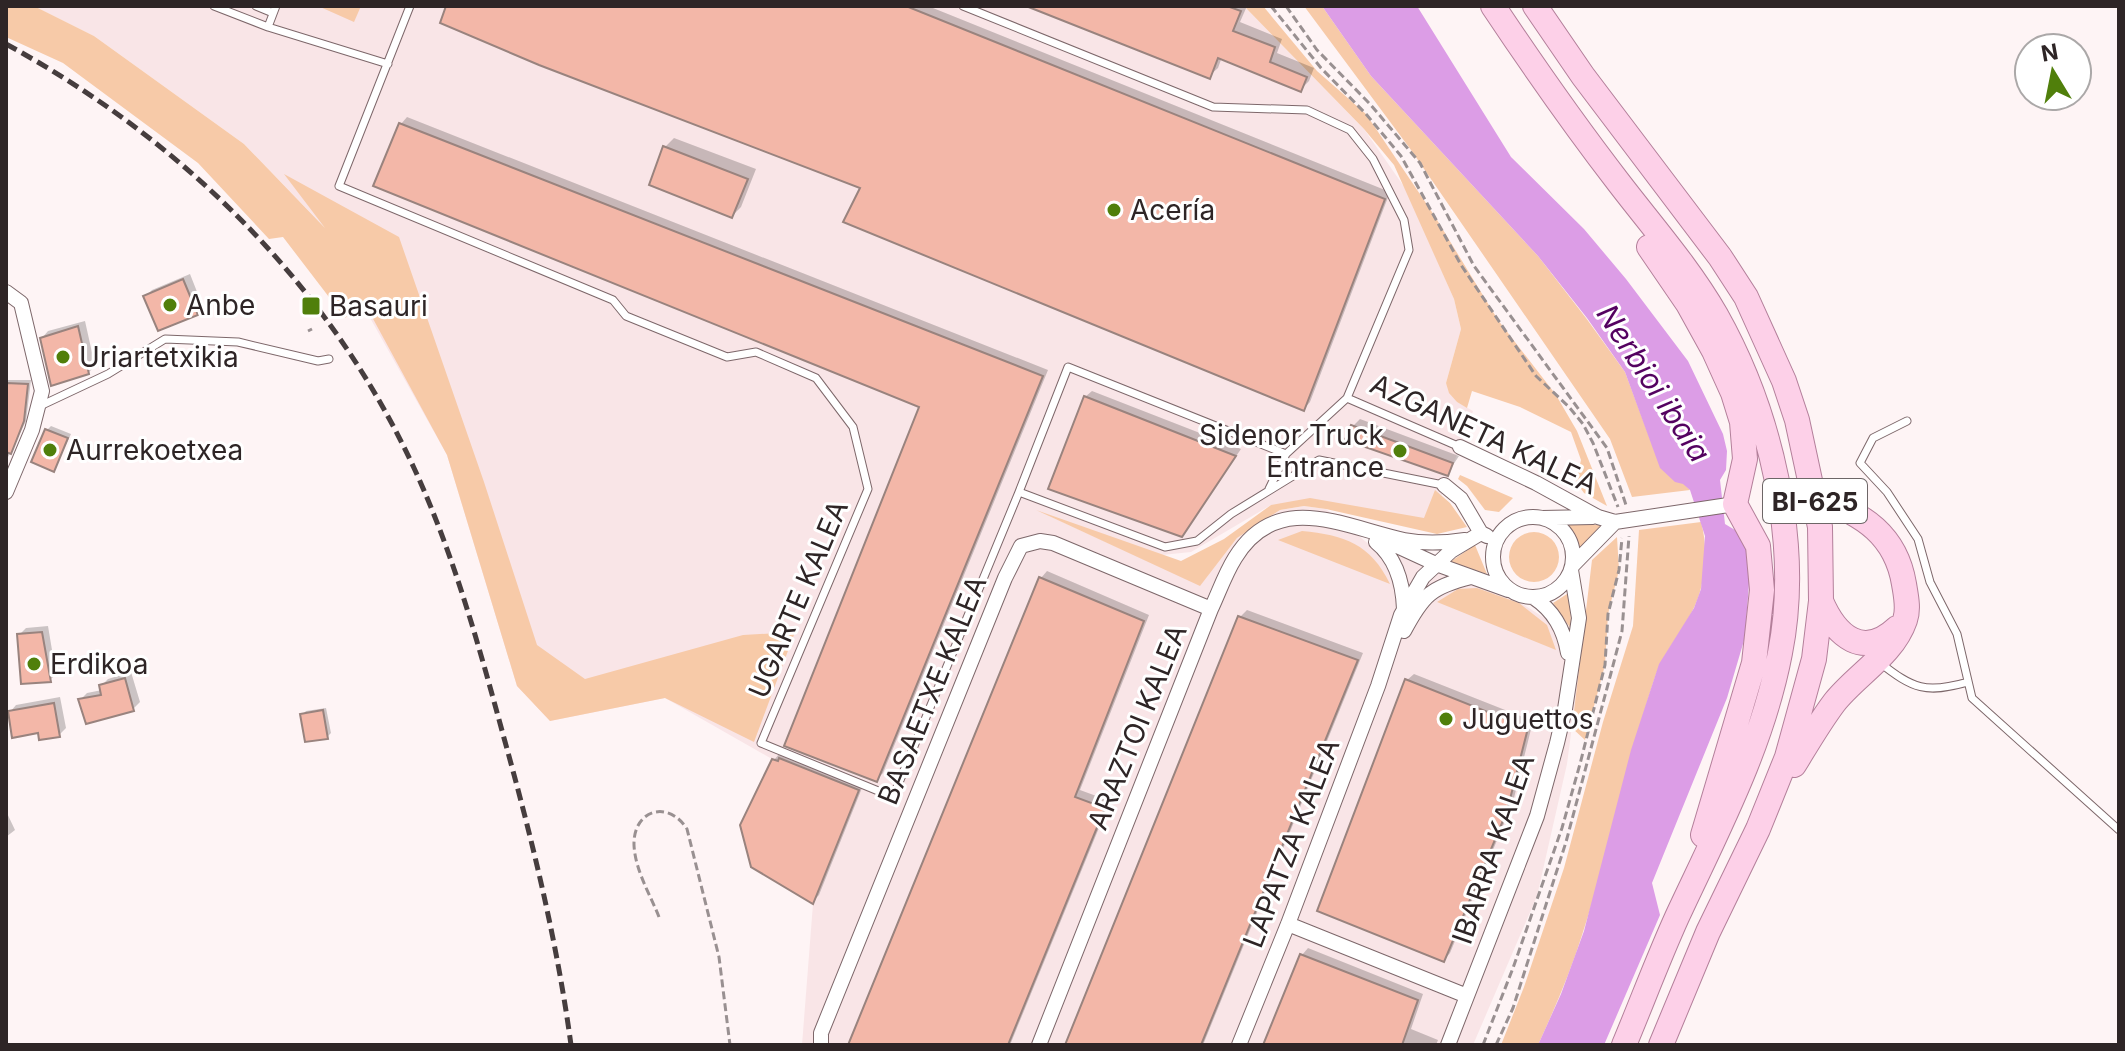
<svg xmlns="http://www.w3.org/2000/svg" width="2125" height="1051" viewBox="0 0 2125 1051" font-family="Inter,sans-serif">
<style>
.built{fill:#f9e5e7}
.green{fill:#f7caa8}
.water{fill:#dc9de6}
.shadow{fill:#0003}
.building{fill:#f3b7a8;stroke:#99837e;stroke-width:2}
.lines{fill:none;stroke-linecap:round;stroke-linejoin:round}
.lane-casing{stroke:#7d676a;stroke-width:9}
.street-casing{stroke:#7d676a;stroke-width:16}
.primary-casing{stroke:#b37f9a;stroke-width:26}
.path{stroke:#999091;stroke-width:3;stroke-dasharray:8 4;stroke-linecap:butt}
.lane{stroke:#fff;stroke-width:7}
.street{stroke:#fff;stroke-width:14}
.primary{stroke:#fdd0e8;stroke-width:24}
.rail{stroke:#463d3e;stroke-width:5;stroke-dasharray:12 6;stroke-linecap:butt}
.poi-dot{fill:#507f0b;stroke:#fff;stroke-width:3}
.labels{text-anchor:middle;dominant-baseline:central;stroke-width:6;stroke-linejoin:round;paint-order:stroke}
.shield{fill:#fff;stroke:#6d6667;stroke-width:2}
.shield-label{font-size:26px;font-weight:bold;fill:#2e2526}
.poi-label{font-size:28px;fill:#2e2526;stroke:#fff;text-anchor:start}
.street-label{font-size:28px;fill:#2e2526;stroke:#fff}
.water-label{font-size:30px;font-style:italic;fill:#540260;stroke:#fff}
</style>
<rect width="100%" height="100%" fill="#fef4f5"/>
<path class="built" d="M34 6H1244L1364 129 1407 191 1454 299 1461 329 1446 383 1457 402 1473 411 1429 530 1337 503 1271 505 1191 552 1162 555 1047 515 1200 585 1237 538 1280 510 1304 506 1326 509 1371 546 1508 595 1583 642 1567 764 1537 896 1473 1045H802L813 904 751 867 740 825 772 759 665 698 550 721 517 686 447 455 369 316 334 237 244 144 94 36Z"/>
<path class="green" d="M6 6H34L94 36 244 144 325 228 284 174 399 237 484 482 537 645 585 679 743 635 795 632 754 742 665 698 550 721 517 686 447 455 365 304 345 318 283 237 269 239 198 163 63 63 6 37Z
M318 6H361L354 22Z
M1244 6H1263L1317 71 1366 114 1434 215 1498 320 1556 395 1577 431 1607 506 1584 493 1576 482 1581 460 1571 432 1520 407 1472 391 1467 408 1457 402 1449 393 1446 383 1461 329 1454 299 1394 165 1364 129Z
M1304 6H1322L1371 76 1538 256 1586 318 1625 372 1656 455 1690 490 1632 497 1610 439 1411 150Z
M1460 475 1513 498 1499 512 1485 510 1467 486 1458 479Z
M1435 490 1450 503 1467 527 1437 534 1326 509 1304 506 1280 510 1237 538 1200 586 1036 510 1181 561 1224 539 1271 505 1310 498 1424 518Z
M1567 522 1608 526 1581 549Z
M1701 522C1707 543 1706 567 1701 588 1693 622 1665 646 1654 680 1627 763 1610 849 1583 932 1571 971 1555 1008 1538 1045H1501L1524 987 1564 868 1603 722 1633 626 1639 530Z
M1302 531C1344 535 1371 544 1390 584L1278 540Z
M1509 557a25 25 0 1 1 50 0a25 25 0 1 1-50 0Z
M1617 537 1619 570 1608 614 1605 665 1585 740 1572 728 1592 560Z
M1475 545 1487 574 1450 562Z
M1477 588 1519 603 1547 625 1556 650 1437 602 1458 589Z
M1570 592 1571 629 1553 603Z"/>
<path class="water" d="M1322 6H1417L1511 157 1584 229 1626 279 1688 361 1723 434 1727 451 1726 470 1720 480 1725 524 1740 533 1751 556 1745 637 1727 698 1652 883 1660 915 1604 1045H1538L1561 994 1584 931 1631 750 1659 664 1694 608 1701 589 1705 536 1690 490 1683 484 1675 482 1660 468 1625 372 1587 318 1538 256 1371 76Z"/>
<path class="shadow" d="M449 6H928L1390 192 1310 402 1304 409 863 186Z
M1038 6H1247L1240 22 1282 39 1277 53 1314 68 1309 81 1300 90 1222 57 1218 68 1209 76Z
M407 117 1048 370 883 773 876 780 922 406 401 124Z
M674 138 756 169 741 207 732 216 665 147Z
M190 274 203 307 196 313 146 296 152 290Z
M85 321 95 366 88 373 42 338 48 331Z
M6 380H31L26 421 7 459Z
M1092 391 1241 449 1182 535 1085 397Z
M1360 419 1459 456 1447 474 1353 426Z
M51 426 71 434 54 470 47 430Z
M1047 571 1149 615 1080 790 1110 801 1010 1045H850L1041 578Z
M1247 610 1363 653 1203 1045H1068L1240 617Z
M48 626 56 674 50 680 19 635 26 628Z
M131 672 140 702 133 709 81 699 87 693 102 690 101 686 108 679Z
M1414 674 1533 721 1513 802 1450 953 1444 960 1407 680Z
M60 697 66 728 59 735 40 731 10 712 16 705Z
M326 708 331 733 327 737 302 715 306 711Z
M780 753 864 783 819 895 812 902 774 760Z
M6 811 15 830 6 837Z
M1308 948 1423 994 1411 1029 1438 1040 1436 1045H1265L1302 955Z"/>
<path class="building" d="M446 6H906L1385 199 1304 411 843 222 860 188 539 65 440 23Z
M1026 6H1227L1241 11 1233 31 1275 47 1270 62 1307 77 1301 92 1218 58 1210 79Z
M399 123 1043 376 877 782 784 746 919 407 373 186Z
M663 146 748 179 732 218 649 185Z
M183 279 198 315 158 331 143 296Z
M78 326 89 374 51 386 40 338Z
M6 383 28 384 24 421 11 454 6 452Z
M1084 396 1236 456 1182 537 1048 489Z
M1351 425 1453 463 1448 476 1345 440Z
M45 429 68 438 54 472 31 462Z
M1039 577 1144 621 1075 797 1105 808 1008 1045H848Z
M1238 616 1358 660 1201 1045H1065Z
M42 632 51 682 21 684 17 634Z
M125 678 134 711 86 724 78 699 101 695 99 685Z
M1405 679 1528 728 1507 811 1444 962 1317 911Z
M54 703 60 737 39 740 38 733 12 738 8 711Z
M323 710 328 739 305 742 300 714Z
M779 758 859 790 813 904 751 867 740 825 772 759 778 761Z
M1300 954 1418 1000 1402 1045H1263Z"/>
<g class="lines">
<g class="lane-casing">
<path id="lane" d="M214 6 268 27 276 6
M256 6 273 13
M410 6 339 186 613 300 626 316 727 357 756 352 816 378 853 427 868 489 761 743 893 797 1019 492 1165 547 1197 541 1231 514 1319 460 1443 485
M963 6 1213 107 1307 110 1350 130 1373 159 1404 220 1409 250 1347 398 1286 454 1269 489
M268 27 388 64
M1347 398 1460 447
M40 406 108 374 165 339 238 342 318 361 329 359
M1907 421 1873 438 1860 463 1887 492 1918 539 1930 582 1957 634 1972 698 2119 830
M1019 492 1068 367 1286 454
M1879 662C1913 689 1926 694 1968 682"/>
</g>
<g class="street-casing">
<path id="street" d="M6 292 21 303 42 391 32 430 6 492
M1460 447 1536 483 1598 517 1615 522 1735 504
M1444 485 1461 499 1481 533 1487 536
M1493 557a40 40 0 1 1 80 0a40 40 0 1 1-80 0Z
M1542 518 1593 517
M1386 541 1436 564 1508 590
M1376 542C1396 558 1403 583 1404 609
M1572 566 1615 522
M1533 597C1554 611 1564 629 1568 653
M1404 631C1423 595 1431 587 1471 577
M1288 924 1467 996
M821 1045V1033L1005 578 1021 546 1040 541 1053 543 1211 609
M1039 1045 1211 609C1219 592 1225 574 1235 558 1277 489 1344 527 1404 540 1424 544 1445 543 1465 540
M1239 1045 1288 924 1378 686 1401 615 1423 577 1451 551 1481 533
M1448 1045 1537 816 1557 743 1565 709 1579 618 1571 570"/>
</g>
<g class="primary-casing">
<path id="primary" d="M1493 6C1533 66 1575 126 1619 183 1652 226 1689 268 1716 315 1770 411 1802 543 1780 653 1762 747 1717 831 1677 917 1658 959 1642 1002 1624 1045
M1535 6 1583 76 1720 257 1746 297 1784 381 1797 420 1820 527 1821 601 1814 659 1787 757 1758 829 1708 932 1661 1045
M1649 247 1688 304 1714 351 1733 393 1742 422 1745 459 1735 504 1758 546 1762 590 1754 663 1703 835
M1821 601C1836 636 1863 660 1897 628
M1794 765C1807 744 1819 723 1834 703 1856 675 1893 655 1905 620 1909 609 1906 596 1904 584 1896 535 1863 514 1819 498"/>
</g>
<path class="path" d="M1271 6 1321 68 1366 114 1401 156 1461 265 1536 376 1569 407 1583 424 1593 443 1618 507
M1286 6 1317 50 1370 104 1420 163 1474 266 1607 448 1626 505
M308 331 312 329
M659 917C650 894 635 870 634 845 633 810 668 799 687 829L719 957 730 1045
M1483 1045 1513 968 1562 828 1580 764 1605 665 1608 614 1619 570 1622 538
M1496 1045 1513 1008 1566 842 1611 673 1622 631 1629 536"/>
<use href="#lane" class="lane"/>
<use href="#street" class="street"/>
<use href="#primary" class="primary"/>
<path class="rail" d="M6 44C182 140 329 284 414 468 454 555 479 646 504 738 532 839 557 941 571 1045"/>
</g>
<g class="poi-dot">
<circle cx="1114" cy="210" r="8"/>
<circle cx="170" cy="305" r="8"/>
<rect x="301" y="296" width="20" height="20" rx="4"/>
<circle cx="63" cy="357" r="8"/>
<circle cx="50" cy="450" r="8"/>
<circle cx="1400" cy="451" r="8"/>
<circle cx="34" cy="664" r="8"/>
<circle cx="1446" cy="719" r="8"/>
</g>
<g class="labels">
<rect class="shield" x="1763" y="479" width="104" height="44" rx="6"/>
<g class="shield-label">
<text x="1815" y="501">BI-625</text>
</g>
<g class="poi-label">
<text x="1130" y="210">Acería</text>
<text x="186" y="305">Anbe</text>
<text x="329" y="306">Basauri</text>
<text x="79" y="357">Uriartetxikia</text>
<text x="1384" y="435" text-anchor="end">Sidenor Truck<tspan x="1384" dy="32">Entrance</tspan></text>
<text x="66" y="450">Aurrekoetxea</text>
<text x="50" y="664">Erdikoa</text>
<text x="1462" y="719">Juguettos</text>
</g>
<g class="street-label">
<text transform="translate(1484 434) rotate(25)">AZGANETA KALEA</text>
<text transform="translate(798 599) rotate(-67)">UGARTE KALEA</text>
<text transform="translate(932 690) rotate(-68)">BASAETXE KALEA</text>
<text transform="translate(1137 727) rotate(-68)">ARAZTOI KALEA</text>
<text transform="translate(1291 843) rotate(-69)">LAPATZA KALEA</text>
<text transform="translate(1493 849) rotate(-71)">IBARRA KALEA</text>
</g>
<g class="water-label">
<text transform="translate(1654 383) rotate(57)">Nerbioi ibaia</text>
</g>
</g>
<rect width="2125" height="1051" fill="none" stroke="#2e2526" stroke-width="16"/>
<g transform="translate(2053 72) rotate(350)"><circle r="38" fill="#ffffff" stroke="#aba8a8" stroke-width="2"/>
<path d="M0-6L14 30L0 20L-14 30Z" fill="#507f0b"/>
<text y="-12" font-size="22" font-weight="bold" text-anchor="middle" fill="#2e2526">N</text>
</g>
</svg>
